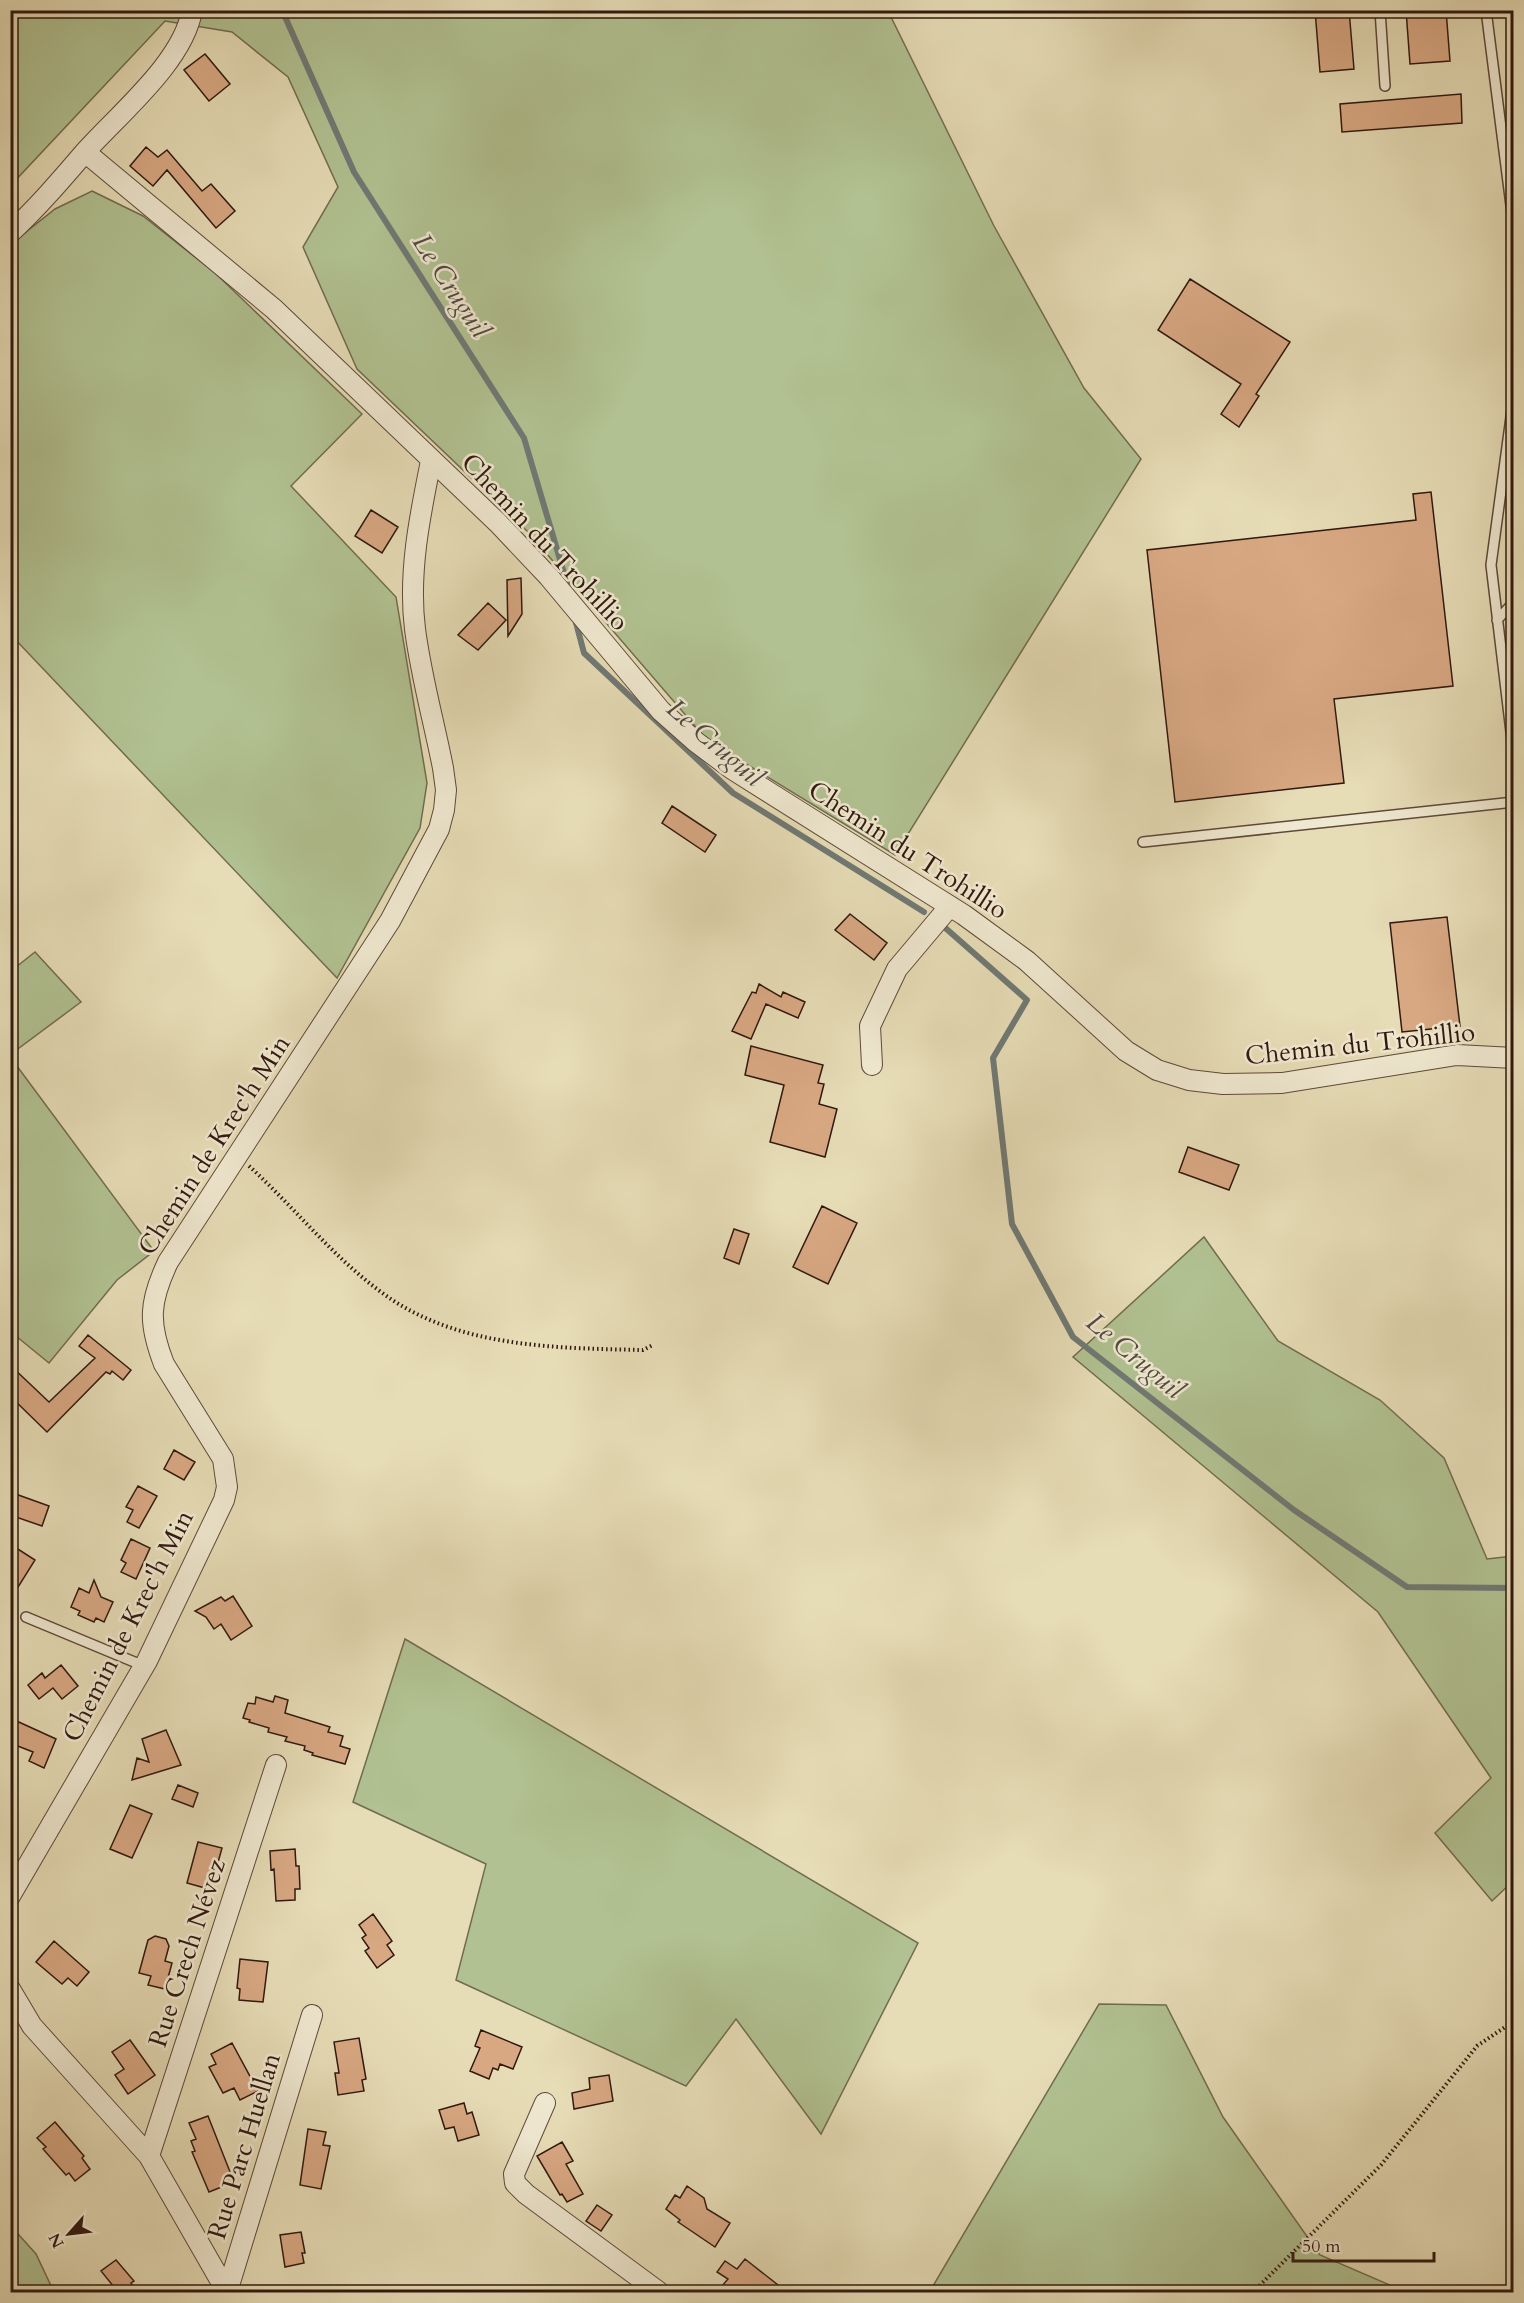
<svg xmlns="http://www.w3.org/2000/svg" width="1524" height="2303" viewBox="0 0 1524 2303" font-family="Cardo,serif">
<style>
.green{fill:#b1c191;stroke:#716c50;stroke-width:1.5}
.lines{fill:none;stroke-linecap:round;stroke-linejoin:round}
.stream{stroke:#707974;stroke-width:6}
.building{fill:#d8a883;stroke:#31180f;stroke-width:1.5}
.lane-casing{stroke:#5e4939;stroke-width:12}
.street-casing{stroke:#5e4939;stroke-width:22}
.path{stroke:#31180f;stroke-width:4;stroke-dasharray:1.5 3;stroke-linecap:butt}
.lane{stroke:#efe8d0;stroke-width:9}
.street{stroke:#efe8d0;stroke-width:20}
.labels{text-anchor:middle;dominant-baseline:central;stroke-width:5;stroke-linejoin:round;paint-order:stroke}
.street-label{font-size:26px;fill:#31180f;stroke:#efe8d0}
.water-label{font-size:27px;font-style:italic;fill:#504842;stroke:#efe8d0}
</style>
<rect width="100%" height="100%" fill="#e6dcb6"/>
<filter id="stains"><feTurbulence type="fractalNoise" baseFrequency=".00333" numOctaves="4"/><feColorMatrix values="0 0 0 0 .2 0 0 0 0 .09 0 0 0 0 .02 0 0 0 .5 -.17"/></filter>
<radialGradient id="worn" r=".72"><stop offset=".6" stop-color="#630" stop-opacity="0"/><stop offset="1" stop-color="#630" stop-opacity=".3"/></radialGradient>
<path class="green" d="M10 11H888L994 226 1084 388 1141 459 895 855 707 740 527 531 357 369 303 247 338 187 288 77 232 32 165 21 11 185Z
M92 191 143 216 214 272 362 414 291 486 396 597 427 783 420 828 337 978 11 635V244L55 209Z
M35 952 81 1002 11 1054V971Z
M11 1058 154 1251 117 1280 49 1363 11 1332Z
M1204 1237 1278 1341 1380 1400 1444 1458 1487 1559 1513 1556V1881L1492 1901 1435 1833 1491 1778 1378 1612 1073 1357Z
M405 1639 918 1943 821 2134 736 2019 686 2086 456 1980 486 1864 353 1802Z
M1099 2004 1166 2005 1223 2117 1320 2255 1406 2292H938L933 2286Z
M10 2225 36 2254 54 2292H11Z"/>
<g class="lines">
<path class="stream" d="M282 10 354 172 524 438 569 590
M575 619 584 653 733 793 924 912
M942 925 1027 1000 993 1058 1012 1224 1073 1337 1294 1510 1407 1587 1514 1588"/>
</g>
<path class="building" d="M1315 10H1349L1354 69 1320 72Z
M1406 10H1446L1450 61 1410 64Z
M205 54 230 84 209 101 184 70Z
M1461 94 1462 123 1342 132 1340 104Z
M146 147 158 157 167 150 202 191 211 184 235 211 216 228 167 170 153 186 130 166Z
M1190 279 1290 342 1256 394 1259 396 1239 427 1221 414 1241 384 1158 330Z
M1431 492 1453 686 1334 699 1344 783 1175 802 1147 550 1416 520 1413 494Z
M371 510 398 527 382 553 355 536Z
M521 578 522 614 508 636 507 580Z
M488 603 506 620 478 650 458 635Z
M672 806 716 835 705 852 662 823Z
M850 914 887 943 874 960 835 930Z
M1447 917 1460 1026 1402 1032 1390 923Z
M759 984 781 997 783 992 805 1002 798 1018 766 1004 751 1039 732 1031 752 992 756 993Z
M751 1046 823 1065 818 1083 824 1084 819 1104 837 1109 825 1157 770 1142 784 1085 745 1075Z
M1188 1147 1239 1165 1229 1190 1179 1172Z
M822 1206 857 1223 828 1284 793 1267Z
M734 1229 749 1234 739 1264 724 1258Z
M88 1335 131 1370 123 1380 112 1371 110 1374 106 1372 47 1432 10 1396V1365L49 1402 95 1358 79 1346Z
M174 1450 195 1462 184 1480 164 1469Z
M138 1486 157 1496 139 1528 127 1522 133 1510 126 1507Z
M10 1492 49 1506 42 1526 10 1515Z
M131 1539 150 1548 136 1579 121 1572 126 1563 121 1560Z
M10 1544 35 1560 10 1600Z
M94 1580 101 1597 113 1602 104 1622 96 1618 94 1622 78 1615 80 1611 71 1607 79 1588 89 1593Z
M233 1596 252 1626 231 1640 221 1624 214 1629 206 1617 195 1611 221 1597 225 1601Z
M61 1665 78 1686 62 1699 53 1688 39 1699 28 1685 42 1673 45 1678Z
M275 1696 288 1700 285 1713 330 1727 328 1732 343 1736 340 1746 350 1749 345 1764 312 1755 313 1753 304 1750 305 1746 285 1741 287 1737 268 1732 269 1728 249 1722 250 1720 243 1718 248 1703 255 1704 256 1697 273 1702Z
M10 1718 56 1739 44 1768 29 1761 33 1752 10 1743Z
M166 1730 181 1765 132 1780 137 1758 149 1762 142 1739Z
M178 1785 198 1793 193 1807 172 1799Z
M130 1805 152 1814 132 1858 110 1849Z
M198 1842 222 1848 217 1866 213 1865 205 1888 187 1883Z
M295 1849 296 1866H299L300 1889H295V1900L276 1901 274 1869 271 1870 270 1851Z
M373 1914 392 1941 387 1945 394 1955 377 1968 365 1951 369 1948 362 1938 366 1935 359 1925Z
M155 1936 166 1939 169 1946 165 1961 172 1963 165 1989 148 1985 151 1976 139 1973 148 1940Z
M54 1941 89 1972 77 1986 68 1978 62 1984 36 1962Z
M240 1959 268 1962 263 2002 239 2000 240 1989 237 1988Z
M481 2030 522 2047 513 2069 500 2064 498 2070 493 2068 489 2079 470 2071 480 2048 475 2046Z
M359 2038 366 2079 362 2080 364 2091 338 2095 335 2073H339L334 2042Z
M130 2040 155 2075 128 2094 115 2075 124 2069 112 2052Z
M232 2043 258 2091 240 2100 234 2088 223 2093 209 2067 216 2064 211 2054Z
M609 2075 613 2101 574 2109 572 2093 590 2089 589 2078Z
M464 2103 467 2114 472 2112 479 2135 458 2141 454 2127 445 2129 439 2110Z
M208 2116 234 2182 209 2192 192 2152 195 2151 191 2141 196 2139 189 2123Z
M55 2122 84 2156 82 2158 90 2169 75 2181 69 2173 66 2175 43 2149 46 2147 37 2138Z
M308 2129 326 2132 323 2145 330 2146 321 2189 300 2185Z
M562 2142 573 2161 566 2164 583 2194 567 2202 562 2194 560 2195 537 2156Z
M687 2186 704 2198 707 2209 730 2223 715 2247 678 2222 680 2220 666 2209 675 2195 680 2198Z
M597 2205 612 2215 601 2231 586 2221Z
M301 2232 305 2253H302L304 2263 285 2267 280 2235Z
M745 2259 787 2292H717L728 2279 717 2272 725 2261 737 2269Z
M116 2260 134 2281 131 2283 133 2286 125 2292H118L101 2271Z"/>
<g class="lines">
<g class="lane-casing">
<path id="lane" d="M1380 10 1385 86
M1486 10 1514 229
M1514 395 1491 565 1514 757
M1497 620 1514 602
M1143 842 1514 802
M26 1617 144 1666"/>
</g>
<g class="street-casing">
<path id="street" d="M85 152 274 309 498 523 549 577 661 711 696 742 732 769 964 915 1027 961 1126 1051 1157 1070 1189 1080 1223 1084 1282 1083 1457 1055 1514 1058
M10 233C37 208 61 180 85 152 119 114 184 61 192 10
M872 1065 870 1026 897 969 950 906
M10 1896 147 1661 224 1500 227 1487 223 1459 164 1364C148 1323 149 1302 168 1262L390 921 439 829 444 810 446 790 443 768C434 722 421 676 415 629 408 573 420 515 431 461
M10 1989 32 2026 149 2156 227 2292
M545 2103 514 2174 515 2183 526 2194 659 2292
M149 2156 276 1765
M227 2292 312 2015"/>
</g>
<path class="path" d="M249 1166C294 1207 332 1256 381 1292 456 1348 554 1348 643 1350L653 1345
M1253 2292 1381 2165 1477 2046 1514 2021"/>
<use href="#lane" class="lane"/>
<use href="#street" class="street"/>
</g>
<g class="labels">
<g class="street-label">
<text transform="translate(545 542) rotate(47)">Chemin du Trohillio</text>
<text transform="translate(908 850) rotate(33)">Chemin du Trohillio</text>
<text transform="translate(1360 1044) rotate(-6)">Chemin du Trohillio</text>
<text transform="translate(214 1145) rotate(-57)">Chemin de Krec'h Min</text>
<text transform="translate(128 1626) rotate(-63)">Chemin de Krec'h Min</text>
<text transform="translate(187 1953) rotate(-72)">Rue Crech Névez</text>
<text transform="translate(244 2146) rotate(-73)">Rue Parc Huellan</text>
</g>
<g class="water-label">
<text transform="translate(451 286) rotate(57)">Le Cruguil</text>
<text transform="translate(715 743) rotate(41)">Le Cruguil</text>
<text transform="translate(1135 1356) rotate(40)">Le Cruguil</text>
</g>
</g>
<rect width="1524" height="2303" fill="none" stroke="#e6dcb6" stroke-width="36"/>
<rect x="12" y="12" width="1500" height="2279" fill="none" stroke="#31180f" stroke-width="3"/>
<rect x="18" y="18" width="1488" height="2267" fill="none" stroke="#31180f" stroke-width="1.5"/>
<g transform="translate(69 2234) rotate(242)" stroke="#efe8d0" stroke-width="4.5" paint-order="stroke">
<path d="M0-4.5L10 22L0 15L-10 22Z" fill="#31180f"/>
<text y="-9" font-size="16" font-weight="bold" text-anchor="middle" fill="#31180f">N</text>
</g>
<path d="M1293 2252v9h141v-9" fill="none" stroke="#31180f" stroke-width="3"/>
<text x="1302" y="2252" font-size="18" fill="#31180f" stroke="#efe8d0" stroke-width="4.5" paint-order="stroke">50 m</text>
<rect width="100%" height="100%" filter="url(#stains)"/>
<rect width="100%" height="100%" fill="url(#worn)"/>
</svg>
